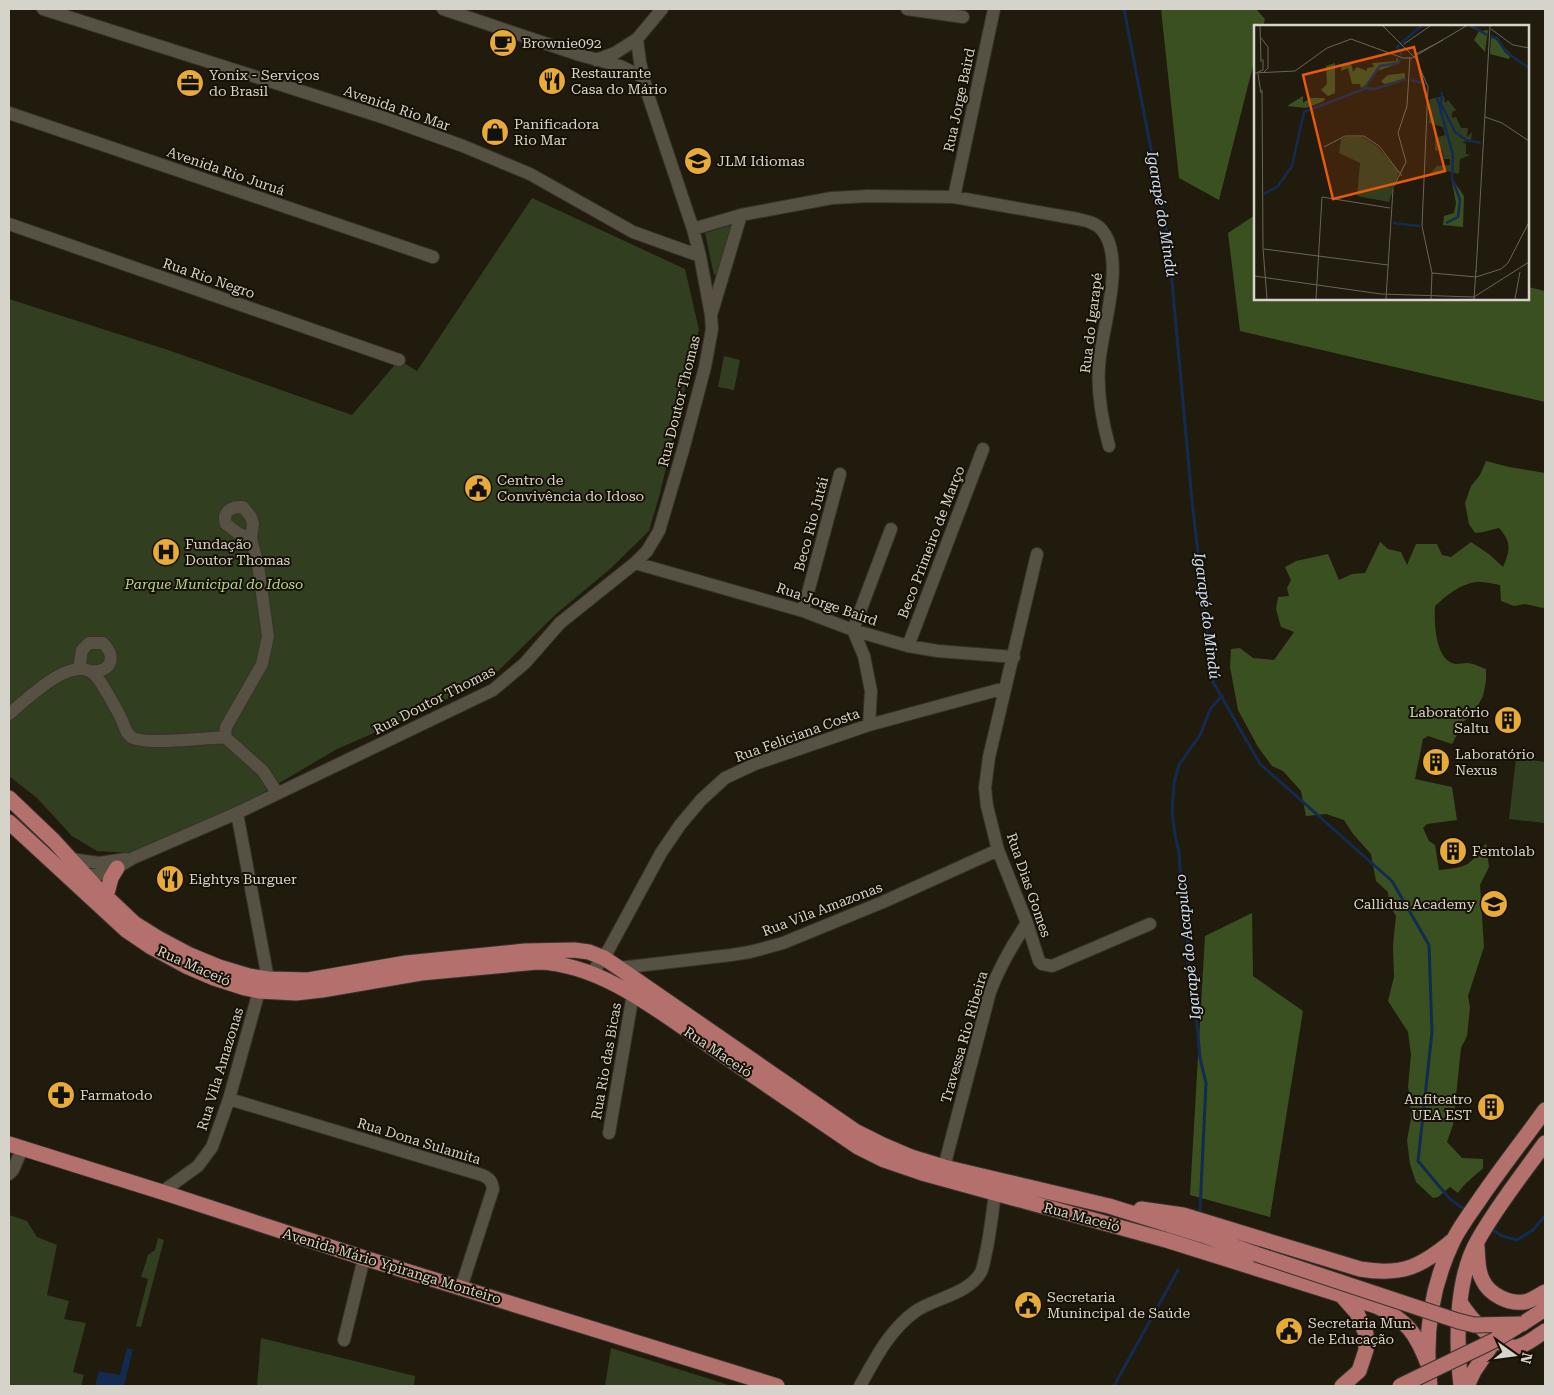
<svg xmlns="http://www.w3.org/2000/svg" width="1554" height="1395" viewBox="0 0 1554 1395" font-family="'Roboto Serif',serif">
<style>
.green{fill:#313f20}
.forest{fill:#3b5021}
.water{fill:#132b51}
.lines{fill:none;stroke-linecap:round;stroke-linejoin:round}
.stream{stroke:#132b51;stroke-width:3}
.minor-casing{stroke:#36332c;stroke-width:14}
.major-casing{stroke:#36332c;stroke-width:17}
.minor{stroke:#575143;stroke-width:12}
.major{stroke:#b3706c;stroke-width:15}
.major-bridge-casing{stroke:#36332c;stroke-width:17;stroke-linecap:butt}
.major-bridge{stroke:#b3706c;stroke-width:15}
.labels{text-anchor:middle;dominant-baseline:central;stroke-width:4;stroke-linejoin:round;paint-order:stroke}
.poi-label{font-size:14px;fill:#d6d3ca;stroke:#171105;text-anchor:start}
.street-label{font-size:14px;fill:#d6d3ca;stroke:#171105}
.park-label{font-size:14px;font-style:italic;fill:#b4d78c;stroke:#171105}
.water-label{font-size:15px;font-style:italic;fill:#cee0fc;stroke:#171105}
.inset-river{fill:none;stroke:#132b51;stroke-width:2.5}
.inset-road{fill:none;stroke:#696559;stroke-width:1}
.view{fill:#e8590c;fill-opacity:0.15;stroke:#e8590c;stroke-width:2.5}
.inset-edge{fill:none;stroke:#d6d3ca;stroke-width:2.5}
</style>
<rect width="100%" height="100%" fill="#201b0d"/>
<path class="green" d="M532 198 685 269 699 330 660 493 649 531 610 569 556 614 495 674 422 712 337 749 220 818 130 853 97 851 72 836 37 798 9 776V299L168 350 352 415 399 360 417 371Z
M732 225 720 274 714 275 705 233Z
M724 356 740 360 734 390 718 387Z
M1516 758 1545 762V823L1509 819Z
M9 1215 27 1221 37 1237 57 1245 47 1295 69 1301 64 1319 86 1323 73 1372 84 1375 81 1386H9Z
M158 1238 164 1240 141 1327 136 1326 148 1279 141 1277 146 1262 148 1255 155 1250Z
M261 1338 415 1376 414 1386H257Z
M611 1348 732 1386H605Z"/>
<path class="forest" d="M1161 9H1256L1265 19 1263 26H1255V58L1219 200 1179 178Z
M1255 215V299H1528V287L1545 291V402L1240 331 1228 233Z
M1486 461 1509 467 1545 473V606L1543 608 1525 604 1514 606 1501 601 1500 585C1492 584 1483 581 1476 582 1460 584 1446 596 1435 606 1434 621 1435 657 1452 663 1457 665 1462 663 1467 663 1473 663 1480 667 1486 669V681L1483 696 1473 715 1464 721 1452 744 1428 736 1423 739 1415 779 1452 787 1457 820 1427 824 1423 828 1429 841 1435 845 1439 870C1467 867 1469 867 1486 843L1489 867 1480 885 1484 947 1468 996 1470 1008 1467 1036 1461 1048 1453 1125 1447 1142 1462 1158 1483 1159V1168C1474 1177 1464 1183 1458 1193L1450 1187 1438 1197 1433 1198 1416 1182 1410 1164 1407 1140 1411 1119 1410 1097 1408 1087 1411 1055 1408 1032 1388 1001 1394 977 1393 945 1396 916 1389 905 1388 892 1376 881 1371 854 1353 834 1344 820 1326 814 1306 816 1301 791 1283 771 1272 766 1258 747 1238 710 1230 667 1231 649 1240 648 1253 658 1274 660 1294 632 1281 627 1276 609 1278 597 1289 596 1287 588 1291 580 1285 567 1296 561 1328 554 1339 580 1352 574 1365 573 1380 542 1388 549 1401 552 1407 565 1416 544H1437L1442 555 1451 557 1471 542 1490 555 1503 567C1510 550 1512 543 1499 528L1483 532 1475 533 1469 524 1465 503 1471 486 1480 475Z
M1252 913 1253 976 1303 1011 1270 1217 1190 1195 1205 936Z"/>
<path class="water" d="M127 1348 133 1349 124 1386H95L99 1371 120 1375Z"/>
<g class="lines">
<path class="stream" d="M1124 9 1168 238 1192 501 1213 682 1260 764 1392 881 1429 945 1432 1032 1418 1161 1450 1199 1467 1211
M1200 1210 1206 1083 1200 1058 1197 1024 1187 956 1188 928 1182 899 1179 852 1175 835 1172 812 1174 783 1179 765 1200 735 1211 708 1222 696
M1490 1228 1502 1236 1517 1240 1533 1230 1545 1216
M1114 1386 1178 1270"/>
<g class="minor-casing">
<path id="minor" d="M43 9 382 117 463 146 530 174 633 232 700 256
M443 9 580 55 620 66 643 77
M907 9 963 17
M596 60 615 53 637 39 662 9
M9 113 433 257
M954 197 994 9
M9 224 399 360
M693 229 741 215 778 208 832 198 868 196 954 197 1078 219C1087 221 1096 223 1102 230 1127 260 1101 330 1099 366 1097 393 1102 420 1109 446
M712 312 741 215
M1037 554 989 757 985 788 987 806 998 850 1027 923 1039 961 1042 964 1052 966 1150 924
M635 563 803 611 853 630 908 646 938 651 1014 657
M803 611 840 474
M908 646 983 449
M79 669 82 650 89 643H103C118 658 110 673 90 671
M9 714C26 700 74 651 96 676 103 684 114 705 120 716 124 723 125 734 133 738 147 745 208 738 225 737L263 771 277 793
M869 725 871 691 864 656 853 630 891 529
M225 737 226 727 262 664 268 636 258 565 251 538 253 524 251 517 243 507C231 506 222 512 226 524L239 534 251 538
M237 813 268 979
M71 859 99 863 126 859
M80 875C102 878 115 869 133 858L237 813 493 690 525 663 560 623 635 563 647 551 659 531 683 450 705 367 712 329 711 315 700 256 693 229 647 92 640 62 637 39
M619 968 731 955 750 952 783 943 883 902 998 850
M591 973 604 958 661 853 680 825 701 800 725 778 755 764 869 725 1005 688
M229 1099 482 1175C489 1178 492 1181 493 1189L461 1288
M609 1133 633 994
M944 1167 990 992C1000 966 1012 945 1027 923
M9 1174 13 1170 22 1149
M162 1192 198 1166 212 1147 229 1099 259 991
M344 1340 364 1258
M860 1386C875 1359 890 1329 916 1311 935 1298 969 1294 981 1272 983 1268 984 1262 985 1257 990 1236 992 1215 995 1193"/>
</g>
<g class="major-casing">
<path id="major" d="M9 798 54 841 97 888 134 923 158 938 190 955 219 967 249 976 268 979 308 980 406 963 525 951 574 950 589 952 604 958 619 968 855 1131 883 1145 911 1157 944 1167 1109 1206 1202 1235 1256 1254
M9 822 126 930 151 947 186 966 214 978 245 988 259 991 296 993 322 990 421 973 538 962C605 964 666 1017 720 1053 766 1084 812 1116 858 1147L884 1160 922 1173 1166 1240 1376 1306C1407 1320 1416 1333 1428 1364
M106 897 111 878 117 868
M9 1144 162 1192 364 1258 777 1386
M1141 1209 1183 1215 1360 1269C1402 1276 1421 1267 1453 1240
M1477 1246C1478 1258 1477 1271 1483 1281 1490 1295 1509 1304 1524 1302 1531 1301 1539 1295 1545 1292
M1342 1296 1357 1313 1366 1334V1350L1359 1371 1342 1386
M1460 1302C1469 1317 1498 1350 1517 1347 1527 1345 1537 1336 1545 1331
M1522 1324 1545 1309
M1430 1386C1424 1336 1431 1287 1453 1241 1460 1226 1472 1211 1482 1196 1502 1167 1524 1139 1545 1110
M1461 1386C1456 1342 1455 1280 1478 1240 1497 1206 1522 1175 1545 1143
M1467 1386 1474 1371 1495 1340"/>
</g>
<use href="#minor" class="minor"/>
<use href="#major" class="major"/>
<g class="major-bridge-casing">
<path id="major-bridge" d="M1256 1254 1458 1321 1474 1325 1522 1324
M1400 1386 1495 1340 1518 1326"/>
</g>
<use href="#major-bridge" class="major-bridge"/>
</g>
<defs>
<g id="cafe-disc" transform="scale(1.4375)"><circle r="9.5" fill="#e8ab37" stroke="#171105"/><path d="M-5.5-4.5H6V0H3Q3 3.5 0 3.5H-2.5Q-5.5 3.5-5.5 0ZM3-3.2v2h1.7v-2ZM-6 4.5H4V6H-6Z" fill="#111"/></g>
<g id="restaurant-disc" transform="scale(1.4375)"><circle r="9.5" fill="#e8ab37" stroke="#171105"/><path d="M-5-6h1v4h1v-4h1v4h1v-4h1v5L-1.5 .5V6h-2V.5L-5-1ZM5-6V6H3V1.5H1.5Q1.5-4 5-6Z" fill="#111"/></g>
<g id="office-disc" transform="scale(1.4375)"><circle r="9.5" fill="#e8ab37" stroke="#171105"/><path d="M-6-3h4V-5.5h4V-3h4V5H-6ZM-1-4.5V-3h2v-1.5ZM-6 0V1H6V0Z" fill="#111"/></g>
<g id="shop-disc" transform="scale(1.4375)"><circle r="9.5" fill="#e8ab37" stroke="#171105"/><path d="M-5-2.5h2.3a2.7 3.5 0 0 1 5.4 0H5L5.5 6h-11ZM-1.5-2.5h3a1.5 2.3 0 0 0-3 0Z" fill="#111"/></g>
<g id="school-disc" transform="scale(1.4375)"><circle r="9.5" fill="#e8ab37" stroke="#171105"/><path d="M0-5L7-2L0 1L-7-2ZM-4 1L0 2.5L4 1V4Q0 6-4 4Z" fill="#111"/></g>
<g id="civic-disc" transform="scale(1.4375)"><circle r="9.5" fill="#e8ab37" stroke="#171105"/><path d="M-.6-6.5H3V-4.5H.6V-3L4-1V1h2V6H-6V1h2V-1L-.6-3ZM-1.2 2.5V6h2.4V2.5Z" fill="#111"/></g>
<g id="hospital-disc" transform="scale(1.4375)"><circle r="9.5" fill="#e8ab37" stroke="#171105"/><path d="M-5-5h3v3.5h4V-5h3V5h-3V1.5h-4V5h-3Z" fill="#111"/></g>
<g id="building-disc" transform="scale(1.4375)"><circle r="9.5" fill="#e8ab37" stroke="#171105"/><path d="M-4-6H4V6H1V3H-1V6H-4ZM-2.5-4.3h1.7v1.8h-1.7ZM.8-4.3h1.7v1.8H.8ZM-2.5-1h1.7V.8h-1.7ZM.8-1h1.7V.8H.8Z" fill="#111"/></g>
<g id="university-disc" transform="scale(1.4375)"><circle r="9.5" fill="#e8ab37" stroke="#171105"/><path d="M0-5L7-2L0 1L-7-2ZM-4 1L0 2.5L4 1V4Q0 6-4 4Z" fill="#111"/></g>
<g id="pharmacy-disc" transform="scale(1.4375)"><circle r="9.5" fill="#e8ab37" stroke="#171105"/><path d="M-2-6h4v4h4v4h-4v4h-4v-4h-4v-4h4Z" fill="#111"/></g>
</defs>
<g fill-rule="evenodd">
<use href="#cafe-disc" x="503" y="43"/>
<use href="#restaurant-disc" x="552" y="81"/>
<use href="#office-disc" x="190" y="83"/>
<use href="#shop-disc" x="495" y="132"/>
<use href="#school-disc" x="698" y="161"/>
<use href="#civic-disc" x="478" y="488"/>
<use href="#hospital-disc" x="166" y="552"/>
<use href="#building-disc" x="1508" y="720"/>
<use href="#building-disc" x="1436" y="762"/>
<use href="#building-disc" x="1453" y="851"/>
<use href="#restaurant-disc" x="170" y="879"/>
<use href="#university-disc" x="1494" y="904"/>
<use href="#pharmacy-disc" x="61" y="1095"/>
<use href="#building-disc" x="1491" y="1107"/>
<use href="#civic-disc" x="1028" y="1305"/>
<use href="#civic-disc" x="1289" y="1331"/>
</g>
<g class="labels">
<g class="poi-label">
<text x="522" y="43">Brownie092</text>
<text x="571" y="73">Restaurante<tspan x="571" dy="16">Casa do Mário</tspan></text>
<text x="209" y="75">Yonix - Serviços<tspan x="209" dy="16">do Brasil</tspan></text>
<text x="514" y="124">Panificadora<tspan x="514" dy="16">Rio Mar</tspan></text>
<text x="717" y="161">JLM Idiomas</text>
<text x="497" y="480">Centro de<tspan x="497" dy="16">Convivência do Idoso</tspan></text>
<text x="185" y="544">Fundação<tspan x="185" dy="16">Doutor Thomas</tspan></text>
<text x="1489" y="712" text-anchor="end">Laboratório<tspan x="1489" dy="16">Saltu</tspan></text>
<text x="1455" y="754">Laboratório<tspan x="1455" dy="16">Nexus</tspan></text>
<text x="1472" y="851">Femtolab</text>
<text x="189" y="879">Eightys Burguer</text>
<text x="1475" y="904" text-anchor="end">Callidus Academy</text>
<text x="80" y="1095">Farmatodo</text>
<text x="1472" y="1099" text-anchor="end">Anfiteatro<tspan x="1472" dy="16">UEA EST</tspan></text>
<text x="1047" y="1297">Secretaria<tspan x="1047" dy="16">Munincipal de Saúde</tspan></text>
<text x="1308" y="1323">Secretaria Mun.<tspan x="1308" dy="16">de Educação</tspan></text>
</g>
<g class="street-label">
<text transform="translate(959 100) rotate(-78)">Rua Jorge Baird</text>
<text transform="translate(397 108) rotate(19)">Avenida Rio Mar</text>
<text transform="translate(226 171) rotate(19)">Avenida Rio Juruá</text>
<text transform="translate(209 278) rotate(19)">Rua Rio Negro</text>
<text transform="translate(1091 323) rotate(-83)">Rua do Igarapé</text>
<text transform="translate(679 401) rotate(-76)">Rua Doutor Thomas</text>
<text transform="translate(811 524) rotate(-75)">Beco Rio Jutái</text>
<text transform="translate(931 542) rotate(-69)">Beco Primeiro de Março</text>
<text transform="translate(827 604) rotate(19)">Rua Jorge Baird</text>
<text transform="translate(434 700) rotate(-27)">Rua Doutor Thomas</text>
<text transform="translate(797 735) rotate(-20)">Rua Feliciana Costa</text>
<text transform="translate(1029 885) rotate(71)">Rua Dias Gomes</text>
<text transform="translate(822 909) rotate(-21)">Rua Vila Amazonas</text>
<text transform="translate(194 966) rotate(24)">Rua Maceió</text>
<text transform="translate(964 1037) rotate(-74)">Travessa Rio Ribeira</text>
<text transform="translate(718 1052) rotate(34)">Rua Maceió</text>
<text transform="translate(606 1061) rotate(-80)">Rua Rio das Bicas</text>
<text transform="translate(220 1069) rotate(-73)">Rua Vila Amazonas</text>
<text transform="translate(419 1141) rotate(17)">Rua Dona Sulamita</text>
<text transform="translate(1082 1217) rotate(15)">Rua Maceió</text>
<text transform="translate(392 1266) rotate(17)">Avenida Mário Ypiranga Monteiro</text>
</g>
<g class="park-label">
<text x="214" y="584">Parque Municipal do Idoso</text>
</g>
<g class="water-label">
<text transform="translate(1162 214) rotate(81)">Igarapé do Mindú</text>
<text transform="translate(1207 616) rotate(83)">Igarapé do Mindú</text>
<text transform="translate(1188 947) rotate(-96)">Igarapé do Acapulco</text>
</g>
</g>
<g transform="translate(1254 25)">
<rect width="275" height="275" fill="#201b0d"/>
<path d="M190 71 191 78 194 75 202 85 198 87V93L202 92 207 103H214L213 112 218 107 217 116 208 117 212 119V129L216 130 206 134 205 149 193 146 176 149 183 141 196 140V134H190L188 125 181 126V113L191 110 189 102 175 98 176 74ZM92 112H109L123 121 145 147 135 177 103 171 106 138 85 128 87 114Z" fill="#313f20"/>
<path d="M220 1 227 6 234 5 231 27 220 15 225 6 216 2ZM237 10 257 29 255 34 236 29ZM143 32 146 38 123 46 114 59 107 63 106 59H98L94 43 87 46 88 40 97 38 99 47 103 42 113 46V43L120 42 118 38 142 36ZM81 38V68L74 71 67 65 73 59 72 41ZM151 48V55L130 59 127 56 134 50ZM49 71V78L56 73H71L70 76 52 83 33 81ZM197 152 210 171 209 202 189 200 190 191 200 188 202 178Z" fill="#3b5021"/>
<path class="inset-river" d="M218 1 233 10M237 12 243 13 252 27 275 43M148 30 143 22 167 1M157 55 172 59M111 63 121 64 152 54M188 67 187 79 201 107 212 115 227 118M183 72 199 130 198 153 206 175 204 192 192 198M10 169 24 161 38 141 50 87 110 64 126 41 144 38 146 34M139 198 166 201"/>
<path class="inset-road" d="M6 1 7 37M129 1 162 34 174 62 168 201 178 248 177 274M237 4 259 20 275 23M7 13 14 22V43L10 47M150 19 176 1M162 29 189 15M4 47 9 45V34M0 48 41 46 73 23 97 14 149 33H158L212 1M4 49 7 68M8 65 9 223 13 274M231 92 248 98 275 116M70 122 91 111H110L125 121 148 151M140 161 152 137 144 108 153 81 156 32M10 224 134 240M222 247 236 1M178 248 222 252 247 244 254 238 275 197M0 251 127 269 220 272M220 272 275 237M62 274 68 172 136 183M132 274 139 164M220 274 222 245M261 274 266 247"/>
<path class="view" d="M160 22 191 146 79 174 49 50Z"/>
<rect width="275" height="275" class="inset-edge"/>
</g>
<rect width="1554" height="1395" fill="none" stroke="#d6d3ca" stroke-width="20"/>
<g transform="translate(1514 1355) rotate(104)" stroke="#171105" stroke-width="4" paint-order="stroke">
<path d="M0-4L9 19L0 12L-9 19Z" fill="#d6d3ca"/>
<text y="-8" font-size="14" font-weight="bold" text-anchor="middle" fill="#d6d3ca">N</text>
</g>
</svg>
